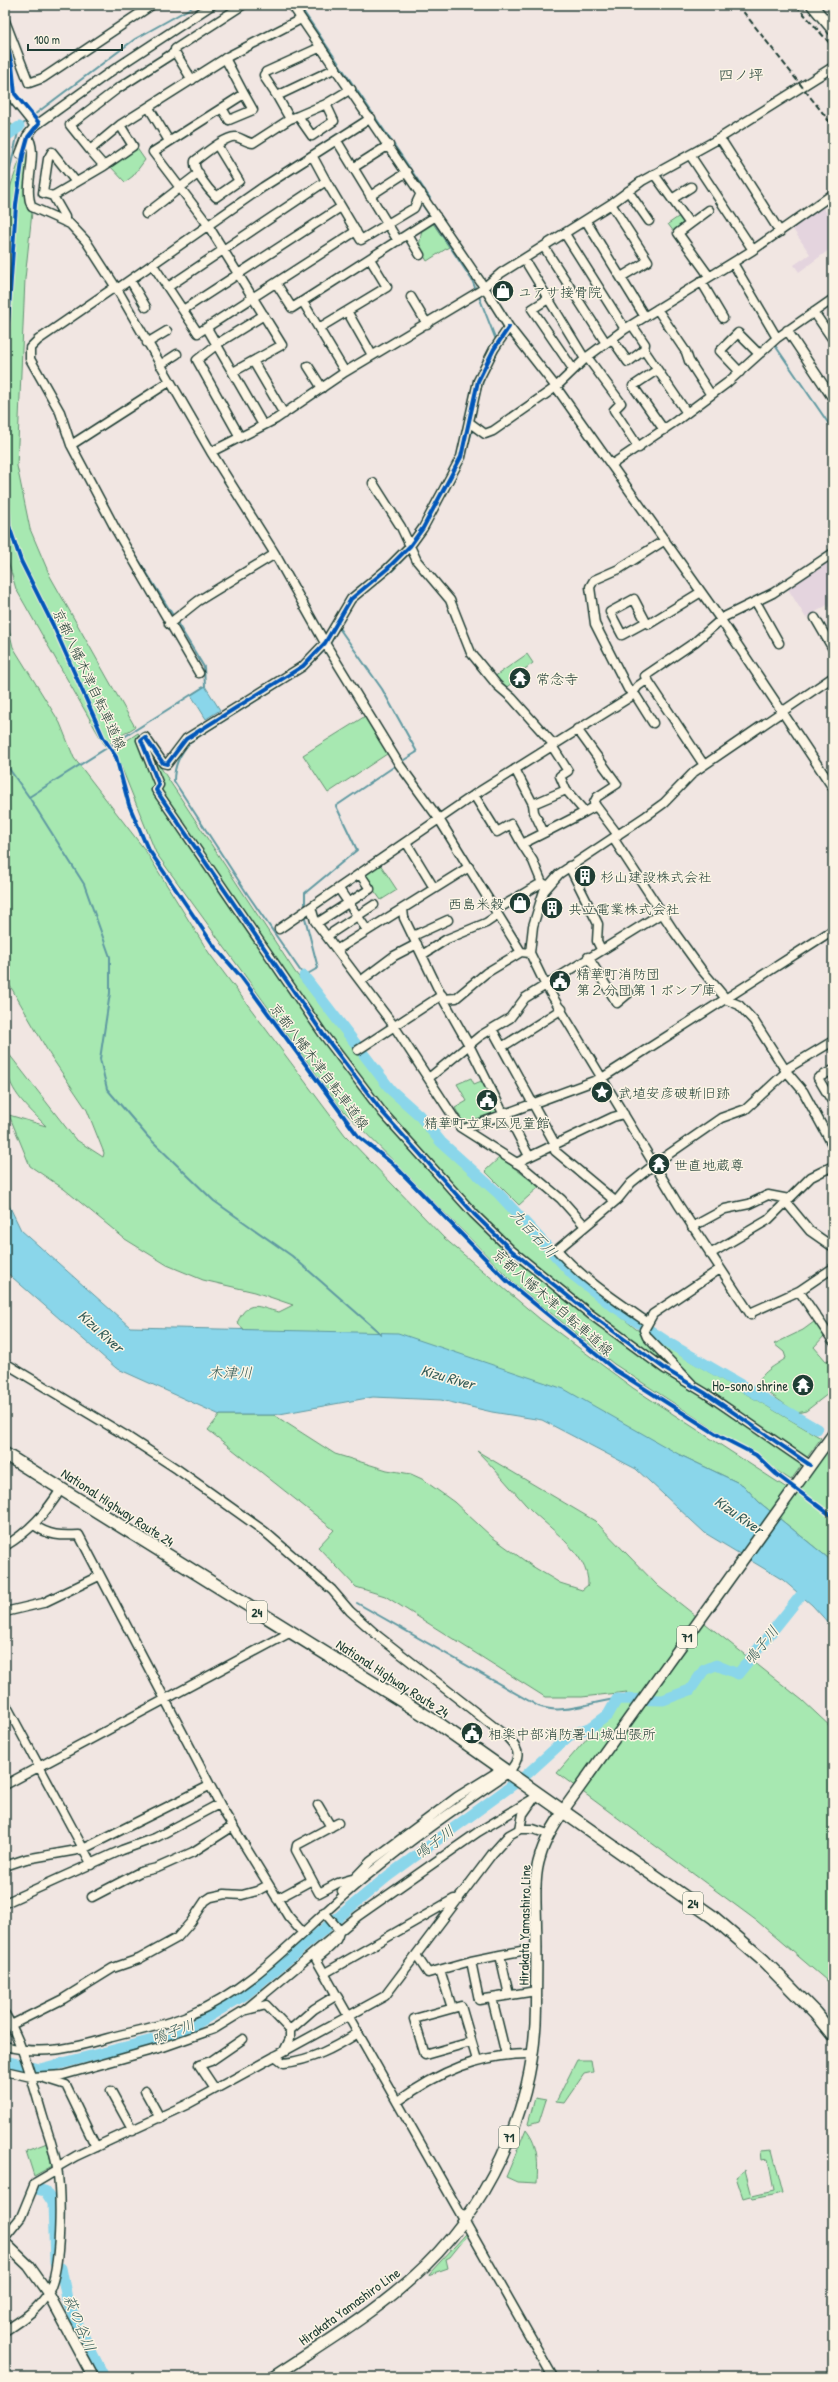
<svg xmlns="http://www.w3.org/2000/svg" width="838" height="2382" viewBox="0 0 838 2382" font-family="'Patrick Hand','Klee One',sans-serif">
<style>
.built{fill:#e4d4de}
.green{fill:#a7e8b1;stroke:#639272}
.water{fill:#8ad6ea;stroke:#5f99a1}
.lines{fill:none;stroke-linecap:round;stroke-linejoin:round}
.stream{stroke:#5f99a1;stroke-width:2}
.river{stroke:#8ad6ea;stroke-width:11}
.minor-casing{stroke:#1f3d34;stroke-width:11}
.major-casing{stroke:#1f3d34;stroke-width:13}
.highway-casing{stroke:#1f3d34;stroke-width:15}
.minor{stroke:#fcf5e5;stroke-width:8}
.major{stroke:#fcf5e5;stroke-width:10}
.highway{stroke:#fcf5e5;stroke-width:12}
.rail{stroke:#1f3d34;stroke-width:2;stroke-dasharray:6 3;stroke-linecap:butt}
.cycleway-casing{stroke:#fcf5e5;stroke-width:6}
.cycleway{stroke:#0057b8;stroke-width:4}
.labels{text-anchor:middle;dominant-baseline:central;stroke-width:3;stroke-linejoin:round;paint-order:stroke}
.shield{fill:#fcf5e5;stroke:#617469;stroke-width:1}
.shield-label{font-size:13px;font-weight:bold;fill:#1f3d34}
.poi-label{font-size:14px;fill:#1f3d34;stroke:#fcf5e5;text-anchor:start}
.street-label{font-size:14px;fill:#1f3d34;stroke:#fcf5e5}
.neighbourhood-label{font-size:15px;fill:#1f3d34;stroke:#fcf5e5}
.water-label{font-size:15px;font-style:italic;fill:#345c58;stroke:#fcf5e5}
</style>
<rect width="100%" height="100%" fill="#f1e6e2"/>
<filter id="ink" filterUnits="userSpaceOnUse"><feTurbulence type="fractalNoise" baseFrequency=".025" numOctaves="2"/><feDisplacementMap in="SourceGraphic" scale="8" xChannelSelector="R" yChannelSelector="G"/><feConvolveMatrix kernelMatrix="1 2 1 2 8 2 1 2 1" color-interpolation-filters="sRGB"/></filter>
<g filter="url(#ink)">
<path class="built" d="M821 205 831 219 833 218V247L799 272 794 265 810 254 792 228Z
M833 558V613L827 605 806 618 788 589Z"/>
<path class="green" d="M12 124 5 175V125Z
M136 147 145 160 133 176 125 182 109 165Z
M28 148 27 204 32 212 25 279 17 466 30 529 50 576 135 727 105 746 16 589 5 551V202L20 159Z
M681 215 685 221 684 225 674 232 668 224Z
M432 222 449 247 427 261 419 247 422 229Z
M5 613 13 647 60 723 74 758 145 850 209 953 345 1135 444 1238 540 1319 633 1388 796 1494 829 1448 833 1452V1562L759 1502 743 1485 680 1455 306 1333 245 1330 237 1323C249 1297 258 1308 279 1312L293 1305 255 1292 203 1280 167 1265 125 1239 64 1189 30 1166 9 1115 46 1126C20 1099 5 1089 5 1049L75 1139 103 1157 104 1153 87 1110 50 1055 5 977Z
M527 654 533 663 518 674 520 677 504 689 494 677Z
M367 715 390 752 328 793 303 755Z
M138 733 295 972 387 1090 418 1117 444 1148 480 1180 573 1277 636 1329 821 1438 791 1480 614 1364 515 1284 341 1108 156 853 114 749Z
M380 864 397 890 381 900 363 875Z
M471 1078 474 1084 484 1080 500 1112 468 1123 462 1120 455 1108 467 1101 457 1084Z
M500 1157 539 1187 519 1205 485 1171Z
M818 1319 825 1335 814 1347 826 1361 833 1358V1390L806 1411 797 1413 759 1386C758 1373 777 1365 786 1358L784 1352 774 1344 803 1330Z
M220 1415H274L335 1454 387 1470 411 1474 422 1479 454 1502 492 1537 532 1566 560 1583 582 1590 588 1585C590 1553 544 1525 525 1504 509 1486 494 1468 477 1451L595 1521 658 1586 802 1700 833 1729V1986L757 1921 557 1773 627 1692 582 1697H545L385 1596 356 1587 318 1547 334 1530 208 1430Z
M577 2060H591L593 2072 584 2074 564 2103 556 2102Z
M535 2098 546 2100 539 2122 529 2125 528 2124Z
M526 2129C539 2145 538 2163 537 2183L517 2182 506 2177Z
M47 2143 52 2166 34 2176 26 2151Z
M772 2150 783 2193 752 2199 750 2196 743 2198 736 2177 745 2170 752 2196 774 2191 768 2159 761 2160 760 2151Z
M466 2234 467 2236 450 2257 446 2259 448 2268 428 2275Z"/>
<path class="water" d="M205 686 220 710 206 719 191 695Z
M5 1197 21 1230 130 1327 398 1333 564 1389 680 1455 743 1485 759 1502 833 1562V1628L812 1605 783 1580 705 1533 636 1469 542 1420 492 1412 441 1400 373 1397 274 1415H220L116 1368 5 1271Z"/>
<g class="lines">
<path class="stream" d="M299 5 430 198 428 200
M30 118 135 39 196 5
M5 193 19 127 27 121
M424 205 423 206 431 217
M433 221 472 280 476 290
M478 294 496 340
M774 344 833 430
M493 359 500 348 499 346
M479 394 485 375
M473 423 477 402
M466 452 473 428
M422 536 431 522
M127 541 174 617
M375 584 393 570 409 553
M339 628 382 689 417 752 404 760
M331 642 341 624
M307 667 326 649
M292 678 190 742C180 754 174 765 174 781L248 895 304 976 318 968 304 914
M5 763 29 797 84 884 110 957V993L100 1059 107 1089 148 1137 214 1201 292 1256 381 1334
M29 797 205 686 204 667 176 621
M305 908V893L357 850 336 806 395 766
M357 1603 538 1706C565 1716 590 1701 617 1699"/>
<path class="river" d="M5 137 19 127
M304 976 391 1090 419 1115 441 1142 499 1194 573 1275 610 1304 672 1345 817 1429
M5 2061 40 2069 168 2036 191 2027 246 1994 388 1876 525 1776 569 1736 593 1726 608 1715 617 1699 663 1700 690 1690 704 1670 716 1665 738 1674 810 1584
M36 2189 45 2191 53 2203 55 2263
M61 2268 67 2299 74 2317 104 2377"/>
<g class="minor-casing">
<path id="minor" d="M292 5 484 287 509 327 556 387 721 620 833 788
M5 21 29 83 43 78 152 5
M5 68 14 100 35 126
M192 80 175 52V49L243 5
M277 96 265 78 264 75 266 72 321 47
M326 104 351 89
M149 108 169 141
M222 108 244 94 225 58
M290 119 277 96 336 68
M120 125 90 150 70 125 117 89 175 52
M27 136C40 152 22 187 32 207L70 224 86 241 117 289 211 452
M720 138 780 232
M337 141 398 241
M217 145 239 181 216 197C209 190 193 171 195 161 203 155 227 135 236 137 242 138 247 143 253 143L290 119 298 116 312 136 334 121 326 104 298 116
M20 154 27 136 35 126 110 72 212 5
M690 155 753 250
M104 166 133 146 120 125 229 56 301 19
M353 168 389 145
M654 174 690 224 678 233 709 276
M326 181 361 240 414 208 421 193
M628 191 649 221
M53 196 104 166 90 150
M370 196 407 172
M672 199 691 187
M611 204 648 261 621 277
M146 214 199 173
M586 221 645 317
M65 222V217L53 196 43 193 48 159 52 152 76 182
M690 224 709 210
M565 234 625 329
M408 235 420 255
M544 247 606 343
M524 259 585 359
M733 263 777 338
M153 265 198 333 356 231
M130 280 146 307
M701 281 723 318
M276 283 292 308 436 216
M115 287 38 340 30 348V359L60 412 71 445 116 530 199 673
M168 287 326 181 313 157
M117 289 263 187 371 118
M411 297 427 324
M548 299 532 309 573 369
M303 302 345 372
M657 309 686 352 689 361 711 395
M183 310 341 207
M347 311 372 355
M814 312 833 340
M632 325 645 344 644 350 687 413
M509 327 494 349 478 381 461 457 423 528 410 546 387 569 351 599 325 643 303 666 186 739 167 764 163 763 145 737 141 740 159 785 156 790 323 1034 383 1113 474 1214 511 1250 590 1314 665 1369 705 1393 810 1465
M207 328 263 425
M319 328 387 287 370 259
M787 330 833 399
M612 339 628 362 644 350
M147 343 167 331
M587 357 621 403 614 410 639 448
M253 361 284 414
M160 365 177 354
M308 366 322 388
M657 370 633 386 664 430
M233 372 282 345 206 222 153 152 222 108 229 120 253 110 244 94
M740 372 720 351 738 333 759 354
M470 423 485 434 493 431 556 387 587 357 625 329 753 250 833 194
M240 437 197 360 220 342 264 315
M71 445 169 382
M611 465 676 421 727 383 777 338 833 299
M373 483 401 527 417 561 450 600 471 653 497 685 512 698 554 745
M756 602 779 643
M815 618 833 649
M646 622 622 635 610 612 634 599 646 622 649 624 701 592
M169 624 198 601 275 554
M653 723 636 696 628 689 595 624 590 587 594 580 619 569 665 540
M577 729 617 784 597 797 594 803 596 806
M704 765 645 676 695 642 724 617 773 593 833 553
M515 769 533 804
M566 790 585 812 596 806 618 835
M474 795 497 832 511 824 522 844
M544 833 585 812
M613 838 675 933 701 969 727 1000 739 1005 754 1021 786 1071 803 1091 833 1146
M406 842 434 888
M569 866 598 924 597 941 601 949
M542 883 533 861 522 844 544 833 534 812 533 804 566 790 560 776 568 771 552 746
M339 889 367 930
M311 907 315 921 394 1026 460 1127 523 1167 561 1199 585 1226
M403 909 404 918 443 999 469 1045 503 1113
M496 910 538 885 542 883 547 885
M317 923 370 889 360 874
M279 929 474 795 630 697 638 686 648 679
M327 936 374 905
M413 936 448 920
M338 949 469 867
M530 953 521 952 439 819 399 764 325 643 275 554 211 452 276 419 345 372 480 291 501 273 611 204 642 181 720 138 833 67
M422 955 447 939 486 923 498 915
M588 957 617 1003 629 993
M362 980 394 956 417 944
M443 999 456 998 486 973 521 952
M492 1029 555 1144V1151L615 1201
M502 1047 562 1009
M358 1050 442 995
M833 1070 818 1078 833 1103
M430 1077 480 1036 510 1018 525 998 662 913
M506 1112 529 1156
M464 1129 602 1078 833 930
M516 1163 613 1117 624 1114
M786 1202 810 1231 833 1247
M692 1227 725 1209 749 1204 768 1195 789 1199
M710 1254 768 1220 811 1177 833 1166
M799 1291 833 1341
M750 1313 799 1291 833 1268
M751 1315 678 1204 545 984 530 953 533 926 541 900 544 891 559 874 646 816 664 803 694 772 833 677
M647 1322C615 1300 583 1279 557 1250L618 1199 631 1183 656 1163 721 1118 746 1109 784 1074 788 1068 833 1041
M5 1363 128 1437 177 1469 264 1531 332 1590 350 1611 378 1636 507 1737C521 1751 521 1758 508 1773 460 1805 413 1838 369 1874 309 1921 261 1985 189 2015 164 2026 135 2031 108 2038 73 2048 41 2056 5 2046
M692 1384 647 1337 644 1330 653 1314 720 1269
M34 1525C49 1536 61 1536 79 1535L224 1812 288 1916 303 1933
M5 1546C30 1531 46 1513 61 1489
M5 1612 43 1603 99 1576
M5 1703 92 1865
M5 1785 291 1632
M318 1805 331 1827
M520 1829H533L548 1834
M5 1866 26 1859 83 1849 209 1786
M312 1880 319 1893 338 1883 352 1879
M342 1891 370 1862 457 1797 502 1769
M92 1897 140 1872 157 1868 193 1852 232 1827
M277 1899 312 1880 296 1850 297 1845 338 1823
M5 1903 122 1850 155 1838 219 1804
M324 1912 339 1930C339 1943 325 1951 316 1959L553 2377
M416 1955 428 1973 471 1961 479 2000 492 1998 506 2055
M500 1955 537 1948
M471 1961 500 1955 509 1995
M440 1970 452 2008
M325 1973 454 1899H459
M492 1998 536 1991
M247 2010 266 2005 290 2030 314 2009 337 1995
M5 2014C23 2044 32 2080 42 2114 47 2131 54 2148 57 2167 61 2194 62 2269 48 2293 38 2310 21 2320 5 2331
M11 2025 63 1999 113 1968 139 1959 177 1938 191 1922 205 1901 211 1897 225 1894 242 1895 257 1891 268 1885
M471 2042 425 2055 414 2019 461 2006 477 2060
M284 2051 290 2039V2030
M275 2056 284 2063C312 2060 334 2048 358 2033
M5 2071 31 2077 63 2075 163 2047 214 2029 245 2010 358 1916 478 1832 533 1799
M44 2078 66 2085 96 2147
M215 2089 199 2065 211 2061 243 2039
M111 2091 133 2131
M145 2091 160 2118
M397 2102C438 2072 481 2053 532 2054
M57 2167 76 2156 188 2104 385 1996 492 1854 509 1835 520 1829 523 1814 537 1794
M5 2237 21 2217 35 2183 57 2170"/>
</g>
<g class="major-casing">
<path id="major" d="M812 5 833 30
M5 2243 29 2266 48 2293 93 2377
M273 2377C319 2346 369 2317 411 2279 487 2212 535 2110 536 2008 536 1981 537 1953 536 1926 536 1904 533 1878 540 1857 545 1838 557 1822 567 1805L833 1434"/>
</g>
<g class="highway-casing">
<path id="highway" d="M5 1454 439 1724 713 1917 763 1960 815 2013 833 2035"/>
</g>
<use href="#minor" class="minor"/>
<use href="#major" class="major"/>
<use href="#highway" class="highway"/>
<path class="rail" d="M738 5 833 126
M796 5 833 47"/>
<g class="cycleway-casing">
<path id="cycleway" d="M5 37 12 65 15 94 39 123 28 137 23 155 16 205 7 338 5 412
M509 327 494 349 478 381 461 457 423 528 410 546 387 569 351 599 325 643 303 666 186 739 167 764 163 763 145 737 141 740 159 785 156 790 323 1034 383 1113 474 1214 511 1250 590 1314 665 1369 705 1393 810 1465
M5 465 9 526 21 561 53 625 103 737 116 757 129 805 147 847 214 946 242 978 358 1136 394 1165 508 1282 615 1370 721 1437 756 1455 776 1474 833 1517"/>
</g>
<use href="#cycleway" class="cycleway"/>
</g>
</g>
<defs>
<g id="shop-disc" transform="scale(1.15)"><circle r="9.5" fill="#1f3d34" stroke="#fcf5e5"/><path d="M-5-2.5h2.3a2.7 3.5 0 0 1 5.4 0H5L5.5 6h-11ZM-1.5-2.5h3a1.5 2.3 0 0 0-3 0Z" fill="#fff"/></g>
<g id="temple-disc" transform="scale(1.15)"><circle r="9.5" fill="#1f3d34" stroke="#fcf5e5"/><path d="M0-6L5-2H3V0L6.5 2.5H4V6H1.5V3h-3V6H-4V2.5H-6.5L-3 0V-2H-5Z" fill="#fff"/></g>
<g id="building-disc" transform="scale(1.15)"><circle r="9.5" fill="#1f3d34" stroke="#fcf5e5"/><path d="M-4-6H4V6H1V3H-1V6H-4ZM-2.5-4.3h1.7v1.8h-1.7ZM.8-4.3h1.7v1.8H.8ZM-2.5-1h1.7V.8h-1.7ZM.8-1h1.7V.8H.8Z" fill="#fff"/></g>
<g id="civic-disc" transform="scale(1.15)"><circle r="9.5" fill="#1f3d34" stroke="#fcf5e5"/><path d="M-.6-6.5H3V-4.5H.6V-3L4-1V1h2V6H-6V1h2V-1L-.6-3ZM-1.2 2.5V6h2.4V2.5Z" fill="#fff"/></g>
<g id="sight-disc" transform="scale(1.15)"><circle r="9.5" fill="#1f3d34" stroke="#fcf5e5"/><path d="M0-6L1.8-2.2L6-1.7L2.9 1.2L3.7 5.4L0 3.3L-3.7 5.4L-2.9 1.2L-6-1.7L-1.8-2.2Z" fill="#fff"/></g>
</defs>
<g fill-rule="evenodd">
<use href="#shop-disc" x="503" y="291"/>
<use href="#temple-disc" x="520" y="678"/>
<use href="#building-disc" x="585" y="876"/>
<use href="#shop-disc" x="520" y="903"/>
<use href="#building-disc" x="552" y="908"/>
<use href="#civic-disc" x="560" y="981"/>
<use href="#sight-disc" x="602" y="1092"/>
<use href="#civic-disc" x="487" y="1100"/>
<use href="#temple-disc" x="659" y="1164"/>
<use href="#temple-disc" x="803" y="1385"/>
<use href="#civic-disc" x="472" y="1733"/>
</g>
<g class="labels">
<g class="shield">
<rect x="247" y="1601" width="20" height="22" rx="3"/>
<rect x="677" y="1626" width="20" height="22" rx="3"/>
<rect x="683" y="1892" width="20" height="22" rx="3"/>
<rect x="499" y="2126" width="20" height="22" rx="3"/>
</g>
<g class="shield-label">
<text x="257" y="1612">24</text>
<text x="687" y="1637">71</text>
<text x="693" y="1903">24</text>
<text x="509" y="2137">71</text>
</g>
<g class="poi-label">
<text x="518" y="291">ユアサ接骨院</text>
<text x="536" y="678">常念寺</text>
<text x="600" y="876">杉山建設株式会社</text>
<text x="504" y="903" text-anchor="end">西島米穀</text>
<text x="568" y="908">共立電業株式会社</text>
<text x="576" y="973">精華町消防団<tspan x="576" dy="16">第２分団第１ポンプ庫</tspan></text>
<text x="618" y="1092">武埴安彦破斬旧跡</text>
<text x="487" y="1122" text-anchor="middle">精華町立東区児童館</text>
<text x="674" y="1164">世直地蔵尊</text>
<text x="788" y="1385" text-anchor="end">Ho-sono shrine</text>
<text x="488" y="1733">相楽中部消防署山城出張所</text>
</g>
<g class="street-label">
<text transform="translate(90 679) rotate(65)">京都八幡木津自転車道線</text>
<text transform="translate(320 1066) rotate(53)">京都八幡木津自転車道線</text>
<text transform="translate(553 1302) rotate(41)">京都八幡木津自転車道線</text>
<text transform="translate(118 1507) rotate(33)">National Highway Route 24</text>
<text transform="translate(393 1678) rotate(33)">National Highway Route 24</text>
<text transform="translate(524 1925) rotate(-89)">Hirakata Yamashiro Line</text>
<text transform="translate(349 2306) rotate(-36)">Hirakata Yamashiro Line</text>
</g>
<g class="neighbourhood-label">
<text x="741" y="74">四ノ坪</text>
</g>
<g class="water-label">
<text transform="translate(534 1233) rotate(47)">九百石川</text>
<text transform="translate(101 1331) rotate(42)">Kizu River</text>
<text x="230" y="1372">木津川</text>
<text transform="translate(448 1377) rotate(16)">Kizu River</text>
<text transform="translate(739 1515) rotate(35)">Kizu River</text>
<text transform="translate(761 1645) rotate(-51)">鳴子川</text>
<text transform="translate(434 1842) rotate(-36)">鳴子川</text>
<text transform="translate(173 2031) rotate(-21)">鳴子川</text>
<text transform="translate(80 2323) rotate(67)">萩の谷川</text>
</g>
</g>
<rect width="838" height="2382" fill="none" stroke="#fcf5e5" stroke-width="20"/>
<rect x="10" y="10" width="818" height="2362" fill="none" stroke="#1f3d34" stroke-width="1.5" filter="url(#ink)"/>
<path d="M28 44v6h94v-6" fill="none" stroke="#1f3d34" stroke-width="2"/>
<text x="34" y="44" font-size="12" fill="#1f3d34" stroke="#fcf5e5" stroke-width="3" paint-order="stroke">100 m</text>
</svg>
